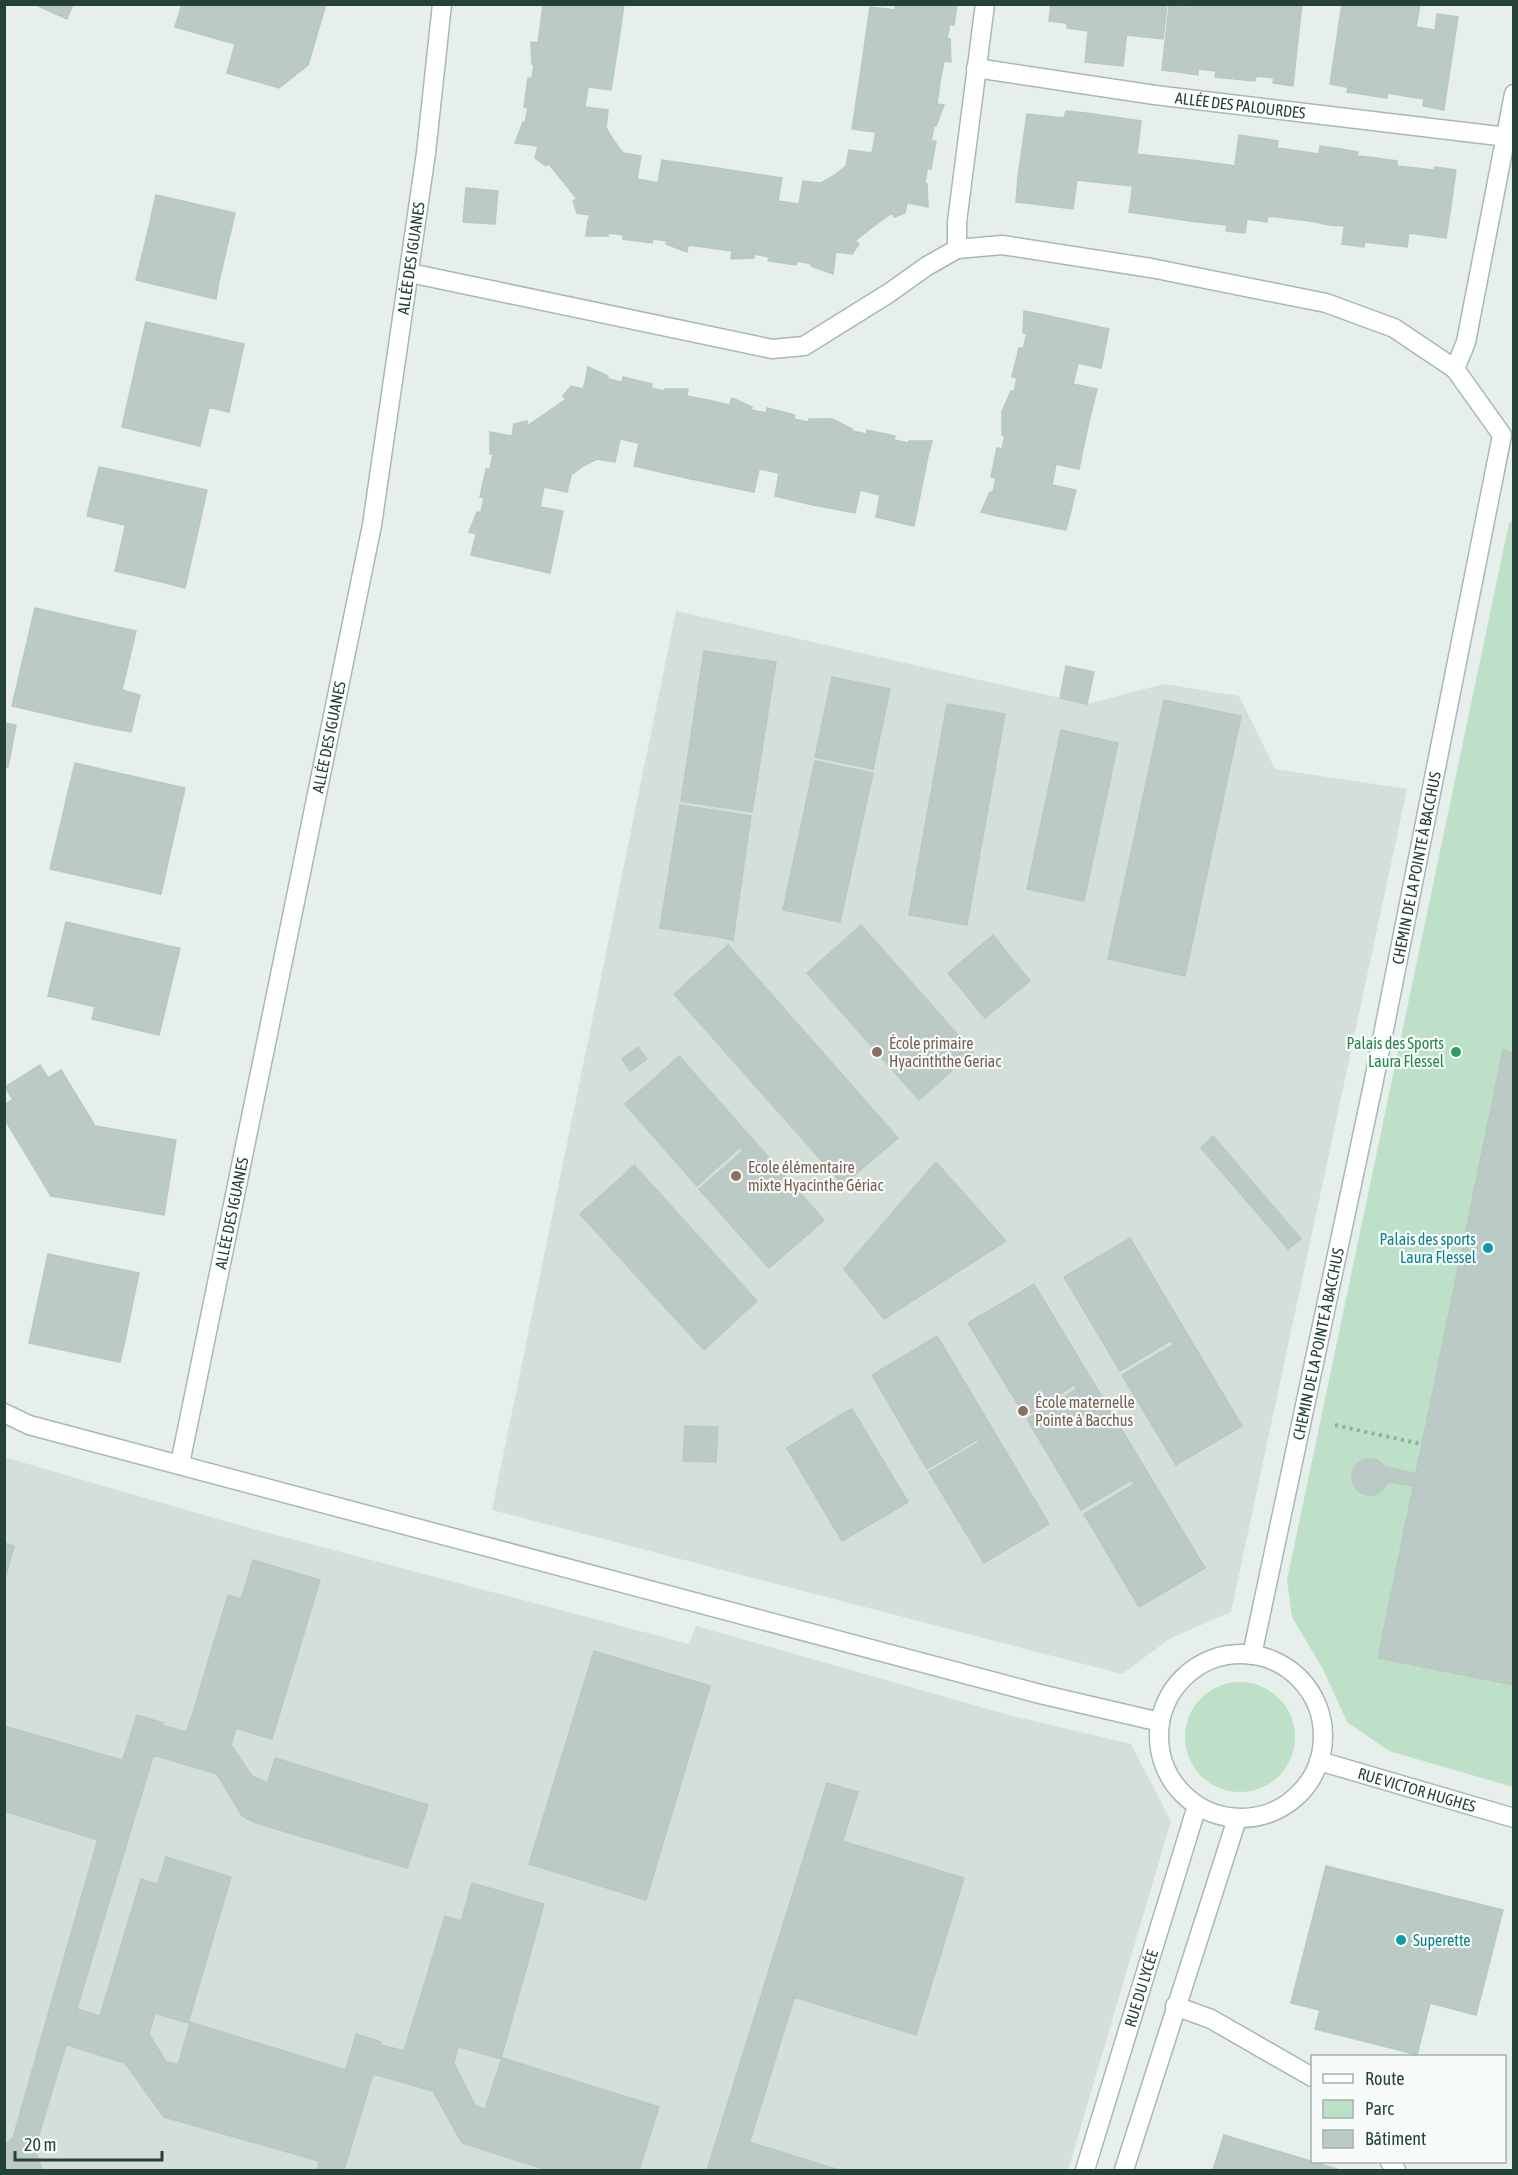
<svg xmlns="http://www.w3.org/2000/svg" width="1518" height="2175" viewBox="0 0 1518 2175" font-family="'Asap Condensed',sans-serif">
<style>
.built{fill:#d4dfda}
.green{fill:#bfe0c8}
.building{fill:#bbcac4;stroke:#b8c9c2;stroke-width:1.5}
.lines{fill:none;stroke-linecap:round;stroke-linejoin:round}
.minor-casing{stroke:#a8b8b2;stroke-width:21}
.path{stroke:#86b3a5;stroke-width:4;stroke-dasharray:3 4.5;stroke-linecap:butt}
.minor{stroke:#fff;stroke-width:18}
.education-dot{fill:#8d6e63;stroke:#f7fbf9;stroke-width:2}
.leisure-dot{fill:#2e9e5b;stroke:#f7fbf9;stroke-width:2}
.culture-dot{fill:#0f9aa8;stroke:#f7fbf9;stroke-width:2}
.labels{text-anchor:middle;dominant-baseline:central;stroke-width:4.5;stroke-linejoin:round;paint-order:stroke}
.street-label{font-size:16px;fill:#24423a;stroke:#f7fbf9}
.education-label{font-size:16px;fill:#785e54;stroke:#f7fbf9;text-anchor:start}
.leisure-label{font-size:16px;fill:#27864d;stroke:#f7fbf9;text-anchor:end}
.culture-label{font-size:16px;fill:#0d838f;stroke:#f7fbf9;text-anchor:end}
</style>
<rect width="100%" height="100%" fill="#e6efeb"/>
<path class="built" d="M676 611 1087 704 1164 684 1239 696 1275 769 1407 789 1231 1612 1171 1638 1122 1674 492 1510Z
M4 1457 228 1522 689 1644 696 1626 1009 1715 1131 1744 1171 1821 1068 2170H5Z"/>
<path class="green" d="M1513 520V1787L1389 1751 1347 1722 1323 1669 1292 1617 1287 1580 1509 523Z
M1185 1737a55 55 0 1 1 110 0a55 55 0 1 1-110 0Z"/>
<path class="building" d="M34 4H73L67 19Z
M182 4H326L308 65 279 88 227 73 235 44 175 27Z
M543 4H624L620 33 541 21Z
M895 4H957L954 25 950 24 947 38 939 37 935 60 944 61 940 82 861 70 870 7 895 10Z
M1051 4H1091L1088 31 1067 28V23L1049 21Z
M1091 4H1130L1123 66 1085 62Z
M1130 4H1167L1163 39 1127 35Z
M1169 4H1244L1242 14Z
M1244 4H1302L1300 21 1242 14Z
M1342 4 1381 7 1368 91 1330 84Z
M1381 4H1402L1399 24 1416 27 1405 96 1387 93V98L1368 95Z
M1402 4H1420L1416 27 1399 24Z
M1169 6 1185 8 1178 72 1162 70Z
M1185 8 1242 14 1235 79 1215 77 1216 71 1198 69V75L1178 72Z
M1242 14 1300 21 1293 86 1273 83 1274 78 1256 76 1255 81 1235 79Z
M1437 14 1458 17 1445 102 1405 96 1416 27 1435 30Z
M541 21 620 33 611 90 588 87 585 107 608 110 606 128 614 141 561 179 548 163 546 166 535 158 538 146 531 145 535 124 525 123 528 108 524 107 528 78 532 79 534 64 543 65 546 44 538 43Z
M939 37 950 39 951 62 935 60Z
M531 42 546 44 543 65 532 64Z
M861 70 940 82 937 104 928 103 925 124 934 126 931 141H936L931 169H927L925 183 916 182 913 204 907 203 905 213 894 217 892 213 871 228 835 175 846 166 849 150 872 153 876 132 852 129Z
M1348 87 1368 91V95L1347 92Z
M1424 99 1445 102 1444 110 1423 106Z
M928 103 944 105 936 126 925 124Z
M1066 111 1086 113 1073 209 1035 204 1039 179 1018 177 1027 114 1064 118Z
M1086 113 1141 121 1139 138 1083 130Z
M523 122 535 124 531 145 515 143Z
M1083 130 1139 138 1135 169 1079 162Z
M1239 135 1278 141 1269 207 1249 204 1245 233 1226 231Z
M614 141 623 153 641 156 637 179 658 183 662 160 723 169 710 248 689 245 690 236 669 232 667 241 653 239 652 243 623 239V235L609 233 610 223 588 220 590 215 577 213 573 201 577 199 561 179Z
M1320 146 1341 149 1330 225 1310 221 1312 205 1270 199 1278 148 1319 154Z
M1341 149 1358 152 1357 156 1340 154Z
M1136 154 1199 161 1192 207 1131 199Z
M1340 154 1376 158 1364 247 1342 244 1346 212 1333 210Z
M1376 158 1397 161V166L1434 170 1435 167 1456 170 1451 206 1413 201 1407 247 1365 242Z
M1199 161 1235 166 1229 211 1192 207Z
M1079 162 1135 169 1132 186 1077 180Z
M723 169 782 178 778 201 799 204 803 181 821 183 835 175 871 228 855 241 859 244 852 254 836 252 835 257 814 254 812 264 797 261 796 265 768 261 769 257 754 254 756 246 733 242 732 251 710 248Z
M1018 177 1039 179 1035 204 1016 202Z
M916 182 927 184 928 207 913 204Z
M466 188 498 191 495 224 463 222Z
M156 195 235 213 219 281 158 267 166 235 148 231Z
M1131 199 1192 207 1190 221 1129 212Z
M1270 199 1312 205 1310 221 1268 216Z
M1413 201 1451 206 1446 238 1409 233Z
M1249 204 1269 207 1267 222 1247 219Z
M1192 207 1229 211 1227 225 1190 221Z
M1333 210 1346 212 1344 226 1330 225Z
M588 220 610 223 608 236H586Z
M148 231 166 235 158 267 219 281 216 299 136 280Z
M669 232 690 236 687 252 666 244Z
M733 242 756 246 754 258 731 259Z
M814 254 835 257 833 274 811 266Z
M1024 311 1040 314 1035 336 1023 333Z
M1040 314 1109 329 1101 368 1078 363 1073 384 1097 389 1087 430 1018 415 1023 394 1014 392 1017 378 1012 377 1019 348 1023 349 1027 334 1035 336Z
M146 322 244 344 229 412 208 407 222 352 143 334Z
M143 334 222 352 200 446 122 427Z
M588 367 608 376 606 387 585 383Z
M623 377 652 384 651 388 665 391 663 400 685 404 686 396 708 400 691 479 634 466 639 443 620 439 615 462 597 459 583 466 549 411 566 399 563 396 571 386 583 389 585 383 606 387 608 379 622 382Z
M665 389H688L685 404 663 400Z
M1011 391 1023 394 1018 415 1002 412Z
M732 398 752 407 750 418 727 413Z
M708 400 729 405 727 413 750 418 751 410 766 413 767 408 795 415 794 419 809 422 807 431 828 436 813 505 775 496 779 473 759 469 754 492 691 479Z
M549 411 583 466 571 475 567 492 544 487 540 507 563 511 550 573 471 555 476 534 485 536 489 514 481 512 484 498 480 497 486 469H490L493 455 502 457 506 435 512 436 514 424 527 421V426Z
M1002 412 1018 415 1014 437 1002 435Z
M1018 415 1087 430 1079 469 1056 464 1052 485 1076 490 1066 530 997 516 1002 494 993 492 996 478 991 477 997 448 1002 449 1005 435 1014 437Z
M809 419H832L828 436 807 431Z
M832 419 852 429 850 439 828 436Z
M867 430 895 436 894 440 909 443 907 451 928 456 914 526 876 517 880 495 860 490 855 513 813 505 828 436 850 439 852 431 866 434Z
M490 432 506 435 502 457 490 454Z
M909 441H932L928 456 907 451Z
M99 467 137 475 125 525 87 516Z
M137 475 207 490 199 526 185 523 180 543 164 555 158 581 115 571Z
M990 492 1002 494 997 516 981 512Z
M477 512 489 514 485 536 469 532Z
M185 523 199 526 185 588 158 581 164 555 180 543Z
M35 608 118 627 95 725 12 706Z
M118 627 136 631 122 690 140 695 131 732 95 725Z
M704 651 776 662 752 812 681 801Z
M1066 666 1094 672 1087 704 1060 698Z
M832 677 890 689 873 769 815 757Z
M1164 700 1241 716 1185 976 1108 959Z
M947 704 1005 714 967 925 909 915Z
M4 723 16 725 8 767H4Z
M1061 730 1118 743 1084 901 1027 889Z
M815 761 873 773 840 922 783 910Z
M75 763 127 775 121 797 157 805 148 848 170 853 161 894 50 869Z
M127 775 185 788 170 853 148 848 157 805 121 797Z
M680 805 738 814 718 937 660 928Z
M738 814 751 816 733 940 718 937Z
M66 922 169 946 163 970 155 969 144 1018 48 996Z
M861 925 973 1052 919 1100 807 973Z
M993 935 1030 981 985 1018 948 973Z
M728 945 898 1138 843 1185 674 994Z
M169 946 180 948 159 1035 92 1019 95 1006 144 1018 155 969 163 970Z
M638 1047 647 1059 630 1071 622 1059Z
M1503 1050 1514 1053V1685L1378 1658Z
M679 1056 824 1220 813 1230 668 1066Z
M40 1065 48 1078 13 1100 5 1087Z
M668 1066 740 1147 697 1186 625 1104Z
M61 1070 95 1126 176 1140 164 1215 105 1205 108 1193 155 1201 161 1164 123 1158 125 1141 93 1136V1139L80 1119 75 1122 48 1078Z
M48 1078 75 1122 80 1119 93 1139V1136L125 1141 123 1158 161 1164 155 1201 108 1193 105 1205 64 1198 59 1191 72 1183 62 1169 42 1181 4 1118V1105Z
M1213 1136 1301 1239 1288 1249 1201 1148Z
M744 1150 813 1230 769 1268 699 1189Z
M936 1162 1006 1241 884 1319 844 1269Z
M634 1165 757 1301 747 1310 624 1175Z
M62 1169 72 1183 59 1191 64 1198 51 1196 42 1181Z
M624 1175 674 1230 630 1269 580 1214Z
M674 1230 747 1310 704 1350 630 1269Z
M1130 1238 1242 1426 1227 1435 1115 1247Z
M1115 1247 1170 1341 1120 1371 1064 1277Z
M48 1254 90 1263 85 1286 108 1292 100 1335 125 1340 120 1362 29 1343Z
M90 1263 139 1273 125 1340 100 1335 108 1292 85 1286Z
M1034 1284 1205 1568 1190 1577 1019 1293Z
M1019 1293 1074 1385 1025 1416 968 1323Z
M937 1336 1049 1524 1034 1533 922 1345Z
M922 1345 978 1439 927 1469 872 1375Z
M1173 1345 1227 1435 1176 1465 1122 1375Z
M1077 1389 1132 1480 1081 1510 1027 1419Z
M852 1409 908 1502 893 1511 837 1417Z
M837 1417 893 1511 842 1541 787 1448Z
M685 1426 718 1427 716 1462 683 1461Z
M979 1442 1034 1533 984 1563 929 1472Z
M1352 1477a18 18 0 1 1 36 0a18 18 0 1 1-36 0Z
M1384 1467 1415 1473 1413 1486 1387 1481Z
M1134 1484 1190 1577 1139 1607 1084 1514Z
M4 1543 14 1546 4 1583Z
M253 1560 320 1580 272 1739 205 1719Z
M228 1595 241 1599 205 1719 192 1716Z
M594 1651 710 1686 646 1900 529 1864Z
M137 1715 163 1723 35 2148 42 2170H4V2145L13 2138 101 1828Z
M192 1716 236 1729 231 1745 252 1776 268 1783 256 1823 242 1816 217 1774 153 1755 161 1725 186 1732Z
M4 1726 122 1760 101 1828 4 1799Z
M275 1758 428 1805 411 1857 259 1810Z
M827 1783 858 1792 741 2170H707Z
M4 1799 101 1828 98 1840 4 1811Z
M259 1810 411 1857 407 1868 256 1823Z
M842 1841 964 1878 916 2035 794 1997Z
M166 1857 231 1877 188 2023 121 2003Z
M1326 1866 1503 1910 1476 2015 1430 2003 1417 2055 1399 2050 1404 2031 1291 2003Z
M141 1879 157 1884 121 2003 105 1999Z
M472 1883 544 1904 501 2059 428 2038Z
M445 1916 462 1921 428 2038 458 2048 454 2063 475 2105 485 2110 477 2133 591 2170H547L462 2143 433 2091 373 2074 381 2045 404 2051Z
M105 1999 155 2014 149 2034 166 2062 179 2064 164 2117 125 2063 67 2045 77 2009 100 2016Z
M1320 2010 1404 2031 1399 2050 1315 2029Z
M190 2022 346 2070 323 2148 167 2105Z
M356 2034 381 2042 373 2074 344 2170H317Z
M502 2058 659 2107 639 2170H596L477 2133Z
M167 2105 323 2148 319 2161 164 2117Z
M1224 2135 1340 2170H1213Z
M749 2142 839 2170H741Z"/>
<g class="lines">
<g class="minor-casing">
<g id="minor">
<path id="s1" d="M976 68 1155 95 1507 137"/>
<path d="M957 249V222L985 4"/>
<path d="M410 273 772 349 804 346 889 293 927 266 957 249 1002 245 1151 268 1326 303 1394 328 1455 369"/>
<path d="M4 1413 29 1425 1040 1694 1160 1722"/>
<path id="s2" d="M180 1464 372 525 426 153 442 4"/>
<circle cx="1241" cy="1736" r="82"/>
<path id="s3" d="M1252 1655 1373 1085 1502 435 1455 369 1466 342 1514 94"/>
<path id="s4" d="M1319 1761 1514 1818"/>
<path d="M1175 2006 1211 2019 1312 2077"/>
<path d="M1390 2162 1396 2170"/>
<path id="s5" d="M1085 2170 1197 1806"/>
<path d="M1124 2170 1237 1819"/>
</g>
</g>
<path class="path" d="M1335 1425 1421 1444"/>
<use href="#minor" class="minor"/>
</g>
<g class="education-dot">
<circle cx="877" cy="1052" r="6"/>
<circle cx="736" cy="1176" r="6"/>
<circle cx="1023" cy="1411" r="6"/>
</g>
<circle class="leisure-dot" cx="1456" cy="1052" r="6"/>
<g class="culture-dot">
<circle cx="1488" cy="1248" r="6"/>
<circle cx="1401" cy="1940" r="6"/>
</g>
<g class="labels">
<g class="street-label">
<text stroke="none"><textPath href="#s1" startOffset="267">ALLÉE DES PALOURDES</textPath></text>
<text stroke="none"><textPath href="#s2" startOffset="1228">ALLÉE DES IGUANES</textPath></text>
<text stroke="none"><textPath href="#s2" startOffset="742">ALLÉE DES IGUANES</textPath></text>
<text stroke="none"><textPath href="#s3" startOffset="804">CHEMIN DE LA POINTE À BACCHUS</textPath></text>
<text stroke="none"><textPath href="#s2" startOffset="256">ALLÉE DES IGUANES</textPath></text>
<text stroke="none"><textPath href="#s3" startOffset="318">CHEMIN DE LA POINTE À BACCHUS</textPath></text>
<text stroke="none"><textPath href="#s4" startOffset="102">RUE VICTOR HUGHES</textPath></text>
<text stroke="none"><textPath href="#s5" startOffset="190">RUE DU LYCÉE</textPath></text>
</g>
<g class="education-label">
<text x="889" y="1043">École primaire<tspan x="889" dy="18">Hyacinththe Geriac</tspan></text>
<text x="748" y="1167">Ecole élémentaire<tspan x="748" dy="18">mixte Hyacinthe Gériac</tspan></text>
<text x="1035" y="1402">École maternelle<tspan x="1035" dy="18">Pointe à Bacchus</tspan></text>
</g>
<g class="leisure-label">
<text x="1444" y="1043">Palais des Sports<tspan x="1444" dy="18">Laura Flessel</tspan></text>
</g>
<g class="culture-label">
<text x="1476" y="1239">Palais des sports<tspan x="1476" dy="18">Laura Flessel</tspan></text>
<text x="1413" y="1940" text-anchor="start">Superette</text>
</g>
</g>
<rect width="1518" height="2175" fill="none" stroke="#24423a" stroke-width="12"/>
<rect x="1311" y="2055" width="195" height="108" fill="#f7fbf9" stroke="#a3b1ad" stroke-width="1.5"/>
<rect x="1323" y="2074" width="30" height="9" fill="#ffffff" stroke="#a3b1ad" stroke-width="1.5"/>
<text x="1365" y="2085" font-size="18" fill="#24423a">Route</text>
<rect x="1323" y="2100" width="30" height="18" fill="#bfe0c8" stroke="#a3b1ad" stroke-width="1.5"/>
<text x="1365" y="2115" font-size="18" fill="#24423a">Parc</text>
<rect x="1323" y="2130" width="30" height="18" fill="#bbcac4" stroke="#a3b1ad" stroke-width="1.5"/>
<text x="1365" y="2145" font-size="18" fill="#24423a">Bâtiment</text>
<path d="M15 2151v9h147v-9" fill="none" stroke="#24423a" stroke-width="3"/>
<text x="24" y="2151" font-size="18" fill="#24423a" stroke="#f7fbf9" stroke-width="4.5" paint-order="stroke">20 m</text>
</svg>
